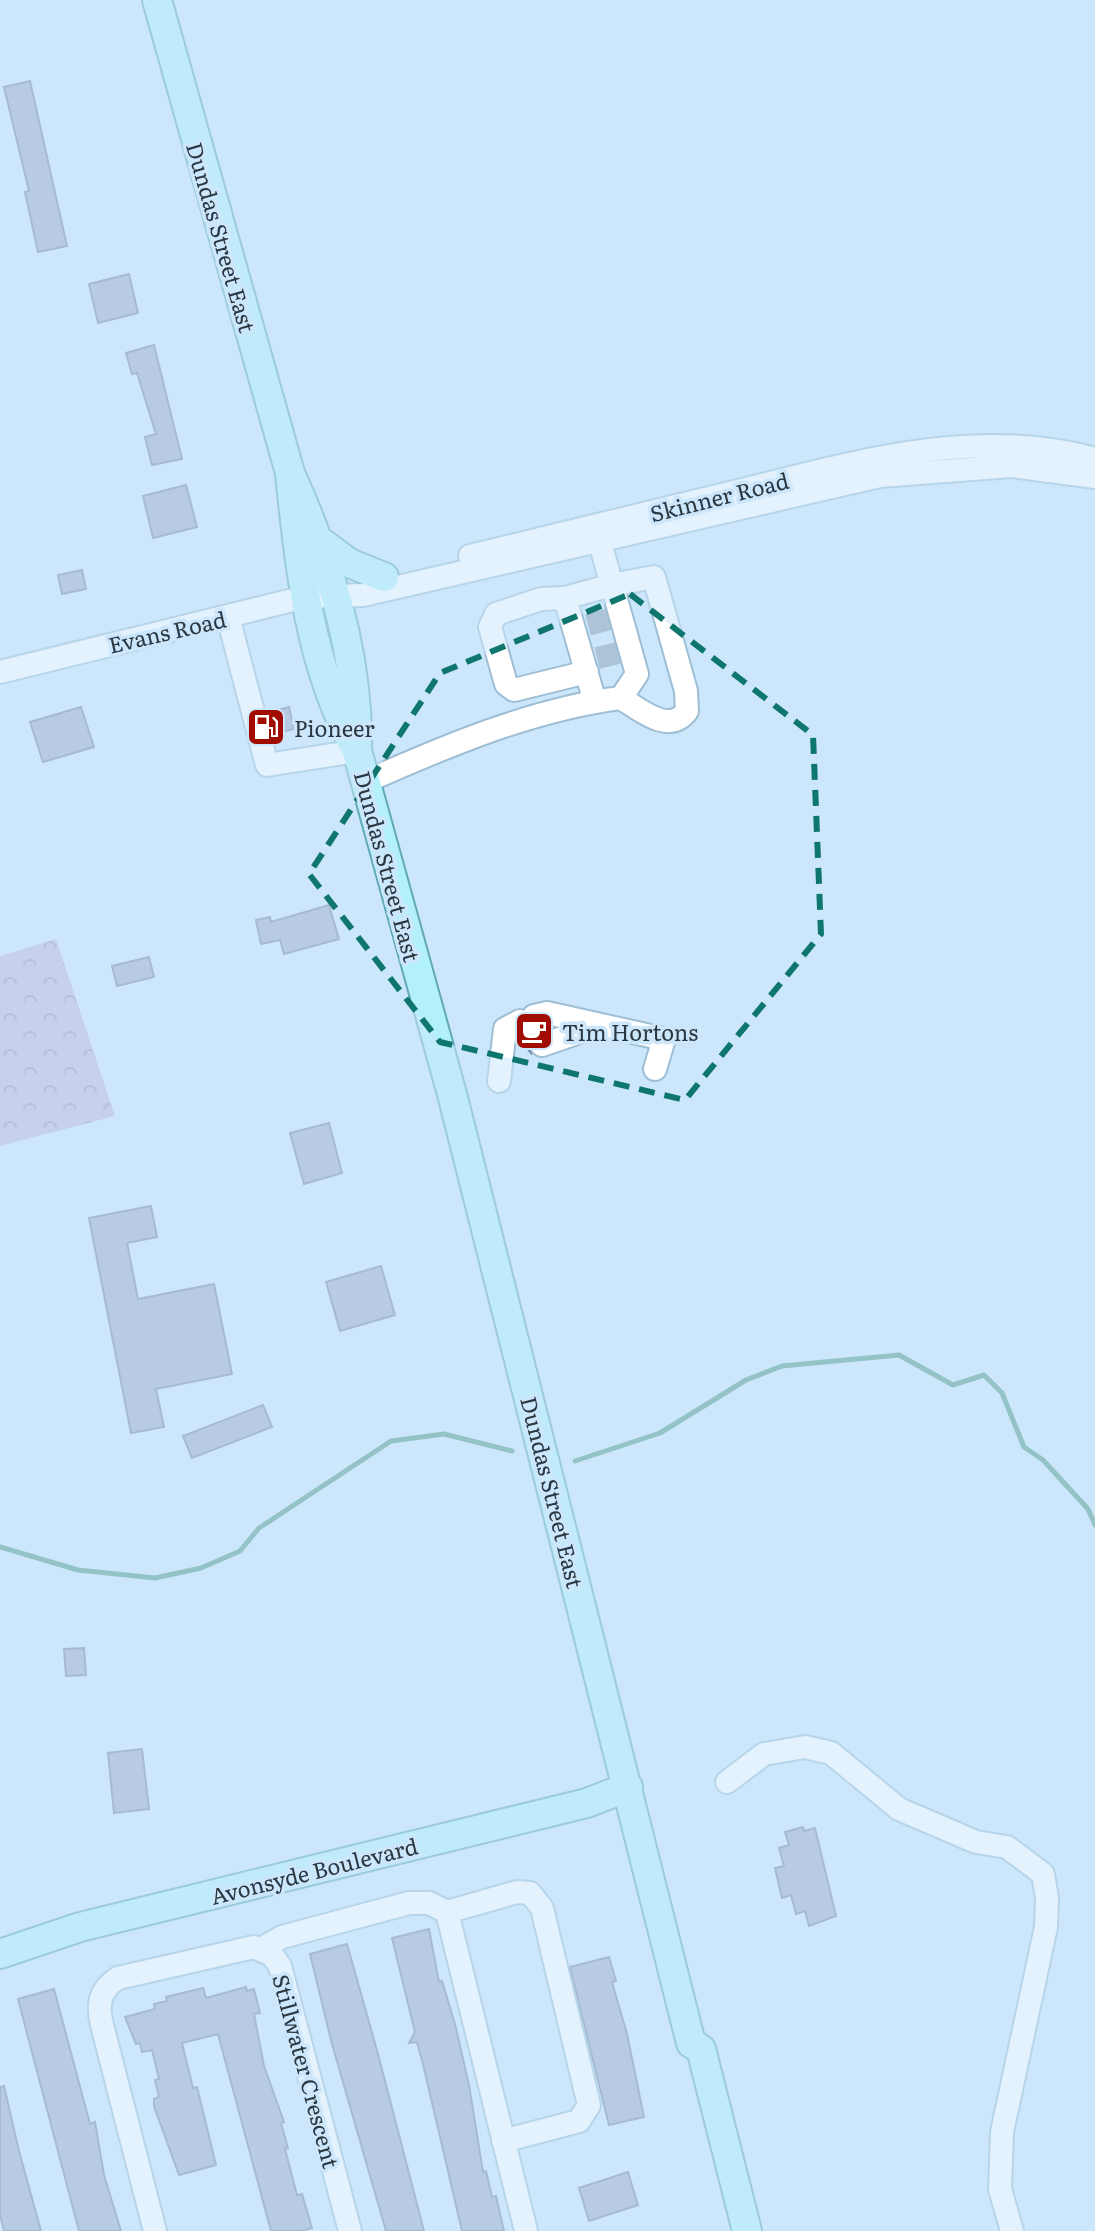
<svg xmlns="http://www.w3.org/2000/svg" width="1095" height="2231" viewBox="0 0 1095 2231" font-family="Literata,serif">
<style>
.forest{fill:url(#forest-crowns)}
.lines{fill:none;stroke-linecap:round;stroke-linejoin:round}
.stream{stroke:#4e9688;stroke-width:5}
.building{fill:#9da9ca;stroke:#7884a3;stroke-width:2}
.minor-tunnel{stroke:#acc4d6;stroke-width:22;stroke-dasharray:22 11;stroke-linecap:butt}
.minor-casing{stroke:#9dbed5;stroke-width:26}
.major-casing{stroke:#62a9b7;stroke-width:32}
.minor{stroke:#fff;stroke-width:22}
.major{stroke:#b2f0fa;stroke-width:28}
.marked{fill:none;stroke:#0f766e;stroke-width:6;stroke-dasharray:16 10;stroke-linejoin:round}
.labels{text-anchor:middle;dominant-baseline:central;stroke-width:7;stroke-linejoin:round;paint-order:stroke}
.street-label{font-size:22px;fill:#2b3842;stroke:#cce7fb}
.poi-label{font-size:22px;fill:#2b3842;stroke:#cce7fb;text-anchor:start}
</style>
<defs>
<pattern id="forest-crowns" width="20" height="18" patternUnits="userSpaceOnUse" patternTransform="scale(2)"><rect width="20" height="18" fill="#c0b5d8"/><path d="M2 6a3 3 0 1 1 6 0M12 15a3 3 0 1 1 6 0" fill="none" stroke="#9c94b1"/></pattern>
</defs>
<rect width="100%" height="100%" fill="#cce7fb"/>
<path class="forest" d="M56 939 115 1116 0 1146V956Z"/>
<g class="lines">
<path class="stream" d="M575 1461 660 1433 746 1380 782 1366 899 1355 953 1385 984 1375 1002 1393 1024 1447 1043 1460 1088 1509 1095 1525
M0 1547 78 1570 155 1578 201 1568 240 1551 259 1528 391 1441 444 1434 512 1451"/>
</g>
<path class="building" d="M30 81 67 246 38 252 25 192 29 191 4 87Z
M129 274 138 313 98 323 89 284Z
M154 345 182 459 152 465 145 437 156 434 137 373 132 374 126 353Z
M186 485 197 527 153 538 143 496Z
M82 570 86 589 62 594 58 575Z
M81 707 94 747 43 762 30 722Z
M289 707 294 729 273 734 268 713Z
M329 905 339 939 284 954 280 940 261 944 256 920 270 917 271 922Z
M149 957 154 977 117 986 112 966Z
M549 1028 531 1036V1053L521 1041 518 1042 531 1030Z
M329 1123 342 1173 304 1184 290 1133Z
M151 1206 157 1237 127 1243 138 1299 214 1284 232 1374 156 1389 164 1427 131 1433 89 1218Z
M381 1266 395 1315 340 1331 326 1282Z
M263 1405 272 1427 192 1458 183 1436Z
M84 1648 86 1675 66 1676 64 1649Z
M142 1749 149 1809 114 1813 108 1753Z
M803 1827 804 1831 815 1828 836 1916 809 1926 805 1911 796 1914 791 1895 782 1898 775 1868 784 1866 779 1848 789 1845 785 1832Z
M429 1929 439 1982 442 1981 455 2024 469 2085 483 2172 486 2171 492 2197 496 2196 504 2231H462L423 2064 417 2042 409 2043 415 2032 392 1938Z
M347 1944 378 2054 424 2231H386L332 2044 310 1954Z
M609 1957 616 1981 612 1982 627 2034 644 2117 609 2125 570 1967Z
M246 1987 247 1991 254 1989 260 2013 254 2014 264 2066 284 2122 281 2123 288 2148 285 2149 297 2195 302 2194 312 2228 301 2231H271L218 2034 182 2043 193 2088 197 2087 216 2165 179 2175 154 2106V2099L159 2097 155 2080 159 2079 152 2050 142 2052 140 2043 136 2044 125 2017 155 2009 154 2004 167 2001 166 1997 203 1988 206 1998Z
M54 1989 90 2124 95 2122 104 2175 121 2231H79L18 1999Z
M4 2086 19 2151 41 2231H4L0 2215V2087Z
M628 2172 638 2205 589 2221 579 2188Z"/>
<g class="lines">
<path class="minor-tunnel" d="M588 625 613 618
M597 658 622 652"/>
<g class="minor-casing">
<path id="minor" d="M470 556C557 535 643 514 730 493 848 464 974 425 1095 459
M565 598 541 599 496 614 490 627 506 684 514 690 587 672
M228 617 267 765 357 751
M0 672 305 597 363 595 880 476 1012 466 1095 477
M595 702 565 598 612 585 637 674 621 698
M365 782C446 746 533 709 621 698 640 710 669 735 687 711L686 691 654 577 612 585 600 543
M534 1016 547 1013 664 1039 655 1069
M542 1045 600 1025
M499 1081 505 1029 520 1021
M727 1782 764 1754 805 1747 831 1753 899 1809 976 1842 1007 1847 1043 1874 1047 1898 1046 1927 1002 2132 1000 2189 1012 2231
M261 1949 282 1937 409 1903H429L447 1912
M503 2141 579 2121 589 2105 542 1908 530 1893 517 1892 447 1912 526 2231
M155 2231 102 2025C97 2005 99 1990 118 1978L254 1947 272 1955 280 1966 350 2231"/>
</g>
<g class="major-casing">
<path id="major" d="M157 0 290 473C329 559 359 655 357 750
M290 473C299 566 310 669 357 751L452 1094 691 2043 701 2049 747 2231
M317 539 349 563 384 577
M0 1954 80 1927 587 1803 628 1787"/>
</g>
<use href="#minor" class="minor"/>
<use href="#major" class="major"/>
</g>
<path d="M0 0H1095V2231H0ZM630 594 813 735 821 934 685 1100 440 1042 309 874 440 673Z" fill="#cce7fb" fill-opacity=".55" fill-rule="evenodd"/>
<path class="marked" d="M630 594 813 735 821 934 685 1100 440 1042 309 874 440 673Z"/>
<defs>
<g id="fuel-square" transform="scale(2)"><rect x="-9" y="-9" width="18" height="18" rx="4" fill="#a20c00" stroke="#cce7fb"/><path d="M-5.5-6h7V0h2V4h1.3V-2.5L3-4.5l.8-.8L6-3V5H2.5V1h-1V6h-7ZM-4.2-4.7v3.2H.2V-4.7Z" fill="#fff"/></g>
<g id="cafe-square" transform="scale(2)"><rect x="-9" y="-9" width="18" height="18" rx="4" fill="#a20c00" stroke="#cce7fb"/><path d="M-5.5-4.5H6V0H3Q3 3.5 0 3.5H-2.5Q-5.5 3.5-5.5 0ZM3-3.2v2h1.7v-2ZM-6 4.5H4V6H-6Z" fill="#fff"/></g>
</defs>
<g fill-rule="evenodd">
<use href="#fuel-square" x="266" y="727"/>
<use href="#cafe-square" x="534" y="1031"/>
</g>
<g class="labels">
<g class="street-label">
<text transform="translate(222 237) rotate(74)">Dundas Street East</text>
<text transform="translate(719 496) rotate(-14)">Skinner Road</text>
<text transform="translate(167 631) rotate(-13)">Evans Road</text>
<text transform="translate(388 866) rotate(75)">Dundas Street East</text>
<text transform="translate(553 1492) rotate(76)">Dundas Street East</text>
<text transform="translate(314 1870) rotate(-14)">Avonsyde Boulevard</text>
<text transform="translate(307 2071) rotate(75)">Stillwater Crescent</text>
</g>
<g class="poi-label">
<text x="294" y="727">Pioneer</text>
<text x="562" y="1031">Tim Hortons</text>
</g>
</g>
</svg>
